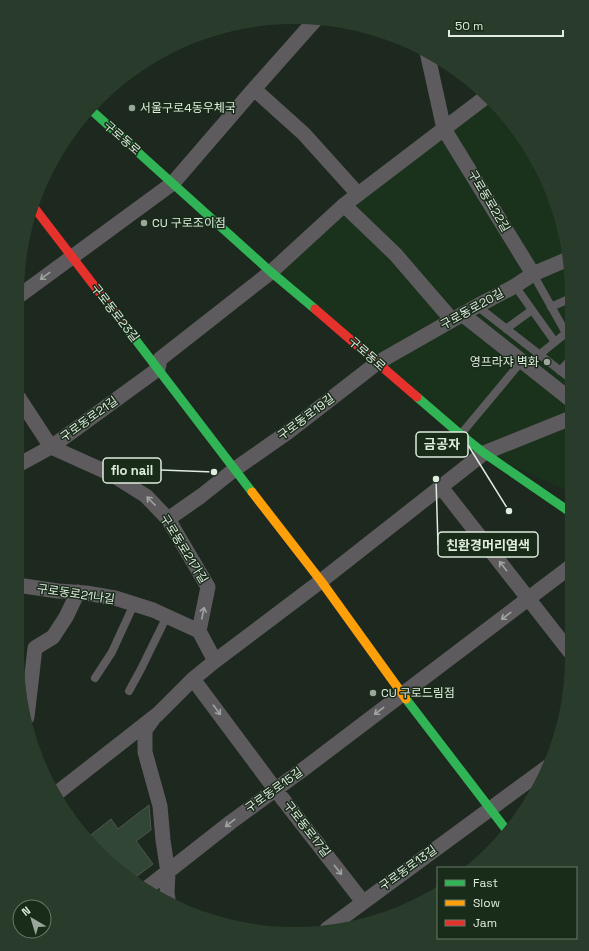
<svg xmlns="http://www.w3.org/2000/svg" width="589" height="951" viewBox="0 0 589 951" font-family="'Space Grotesk','Noto Sans KR',sans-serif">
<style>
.built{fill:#1a321c}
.building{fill:#324635;stroke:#4d574e}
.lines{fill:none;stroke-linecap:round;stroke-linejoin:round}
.lane{stroke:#5e5b5f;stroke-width:8}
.street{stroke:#5e5b5f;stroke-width:15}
.fast{stroke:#30b455;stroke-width:9}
.slow{stroke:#ff9f0a;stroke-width:9}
.jam{stroke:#e5322d;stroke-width:9}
.oneway{stroke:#9ea49f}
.poi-dot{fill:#9ba79b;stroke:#192c1a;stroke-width:1.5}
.labels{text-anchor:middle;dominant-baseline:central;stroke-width:3;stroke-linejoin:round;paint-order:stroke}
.poi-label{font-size:12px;fill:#dfecdf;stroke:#192c1a;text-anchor:start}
.street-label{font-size:12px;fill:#dfecdf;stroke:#192c1a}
.leader{fill:none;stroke:#dfecdf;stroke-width:1.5}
.callout-dot{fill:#dfecdf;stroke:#192c1a;stroke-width:1.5}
.callout{fill:#192c1a;stroke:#dfecdf;stroke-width:1.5}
.callout-label{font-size:13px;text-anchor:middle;font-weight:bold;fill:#dfecdf}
</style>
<rect width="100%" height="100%" fill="#1d281e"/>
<path class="built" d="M487 96 503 112 535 156 557 206 571 276 570 492 484 453 279 274 358 194Z"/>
<path class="building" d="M149 805 151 830 136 841 153 864 133 879 135 882 126 877 87 838 111 819 118 829Z"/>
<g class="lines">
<path class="lane" d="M533 274 566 333 571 332
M515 286 555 342
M477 306 571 379
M551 307 571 298
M506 329 532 310
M528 367 539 355 566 333 571 343
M560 371 571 359
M461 434 521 362
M95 678 112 652 134 604
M129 691 141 669 167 616"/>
<path class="street" d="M427 52 444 129 533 274
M254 89 304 134 358 194
M344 205 396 255 452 320
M19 296 173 183 254 89 317 18
M462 314 571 400
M19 398 51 447 111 474 146 496 168 519 208 587 199 631 215 661
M18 465 51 447 158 369 160 359 271 272 344 205 487 96
M441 487 570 652
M168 519 201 496 235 469 288 432 377 363 477 306 515 286 533 274 568 259
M17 585 58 591 86 593 115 598 153 610 199 631
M193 679 275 789 363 902
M27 717 35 648 53 637 66 617 78 592
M153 719 145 730V752L160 806 163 840 168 873 167 893 168 899
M57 793 158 714 193 679 215 661 321 581 484 453 571 418
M147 888 231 822 305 768 570 567
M327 929 550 765"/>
<path class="fast" d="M90 109 271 272 315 309
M122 322 252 492
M417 397 460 434 484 453 570 512
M406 699 508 832"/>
<path class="slow" d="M252 492 321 581 406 699"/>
<path class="jam" d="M33 206 122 322
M315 309 417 397"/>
</g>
<defs><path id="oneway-shaft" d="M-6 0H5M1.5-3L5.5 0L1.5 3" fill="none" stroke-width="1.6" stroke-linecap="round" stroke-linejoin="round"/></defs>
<g class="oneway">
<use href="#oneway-shaft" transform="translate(45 276) rotate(144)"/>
<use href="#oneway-shaft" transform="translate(151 501) rotate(-135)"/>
<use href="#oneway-shaft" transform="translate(503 566) rotate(-128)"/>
<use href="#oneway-shaft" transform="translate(203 613) rotate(-79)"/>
<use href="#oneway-shaft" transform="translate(506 616) rotate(143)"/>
<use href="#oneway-shaft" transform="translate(217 710) rotate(53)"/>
<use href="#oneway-shaft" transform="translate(379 711) rotate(143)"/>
<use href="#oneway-shaft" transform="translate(230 823) rotate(142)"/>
<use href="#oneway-shaft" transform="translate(338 870) rotate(52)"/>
</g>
<g class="poi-dot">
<circle cx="132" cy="108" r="4"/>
<circle cx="144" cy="223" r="4"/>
<circle cx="547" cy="362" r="4"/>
<circle cx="373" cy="693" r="4"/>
</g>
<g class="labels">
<g class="poi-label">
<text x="140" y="108">서울구로4동우체국</text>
<text x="152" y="223">CU 구로조이점</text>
<text x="539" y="362" text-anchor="end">영프라쟈 벽화</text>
<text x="381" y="693">CU 구로드림점</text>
</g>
<g class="street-label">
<text transform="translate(122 138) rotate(41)">구로동로</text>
<text transform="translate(489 201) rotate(59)">구로동로22길</text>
<text transform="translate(472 309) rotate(-29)">구로동로20길</text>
<text transform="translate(115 313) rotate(52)">구로동로23길</text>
<text transform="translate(367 354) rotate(41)">구로동로</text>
<text transform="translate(306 417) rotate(-37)">구로동로19길</text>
<text transform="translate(89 419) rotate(-36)">구로동로21길</text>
<text transform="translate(184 549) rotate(58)">구로동로21가길</text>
<text transform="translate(76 594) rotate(8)">구로동로21나길</text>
<text transform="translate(274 790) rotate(-36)">구로동로15길</text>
<text transform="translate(307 829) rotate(52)">구로동로17길</text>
<text transform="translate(408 868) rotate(-36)">구로동로13길</text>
</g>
</g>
<path d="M0 0H589V951H0ZM294 24H295A270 270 0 0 1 565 294V657A270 270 0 0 1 295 927H294A270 270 0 0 1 24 657V294A270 270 0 0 1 294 24Z" fill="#293b2a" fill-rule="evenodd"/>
<path class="leader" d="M509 511L468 445M214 472L161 470M436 479L438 545"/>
<g class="callout-dot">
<circle cx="509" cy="511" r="4"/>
<circle cx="214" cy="472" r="4"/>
<circle cx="436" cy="479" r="4"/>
</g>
<g class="callout">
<rect x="416" y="432" width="52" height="25" rx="4"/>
<rect x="103" y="458" width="58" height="25" rx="4"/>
<rect x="438" y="532" width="100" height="25" rx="4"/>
</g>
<g class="callout-label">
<text x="442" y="449">금공자</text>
<text x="132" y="475">flo nail</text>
<text x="488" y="550">친환경머리염색</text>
</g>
<rect x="437" y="867" width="140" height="72" fill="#192c1a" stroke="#687969"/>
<rect x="445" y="880" width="20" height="6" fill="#30b455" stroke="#687969"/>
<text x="473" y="887" font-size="12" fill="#dfecdf">Fast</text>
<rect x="445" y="900" width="20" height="6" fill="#ff9f0a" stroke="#687969"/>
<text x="473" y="907" font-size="12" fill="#dfecdf">Slow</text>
<rect x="445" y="920" width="20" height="6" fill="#e5322d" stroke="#687969"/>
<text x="473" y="927" font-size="12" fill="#dfecdf">Jam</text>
<g transform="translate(32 919) rotate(322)"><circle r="19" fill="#192c1a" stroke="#687969"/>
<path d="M0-3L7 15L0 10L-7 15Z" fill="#9ba79b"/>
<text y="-6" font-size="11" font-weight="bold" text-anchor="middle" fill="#dfecdf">N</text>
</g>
<path d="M449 30v6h114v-6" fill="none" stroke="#dfecdf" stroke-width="2"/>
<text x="455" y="30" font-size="12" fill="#dfecdf" stroke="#192c1a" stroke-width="3" paint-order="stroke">50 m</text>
</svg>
